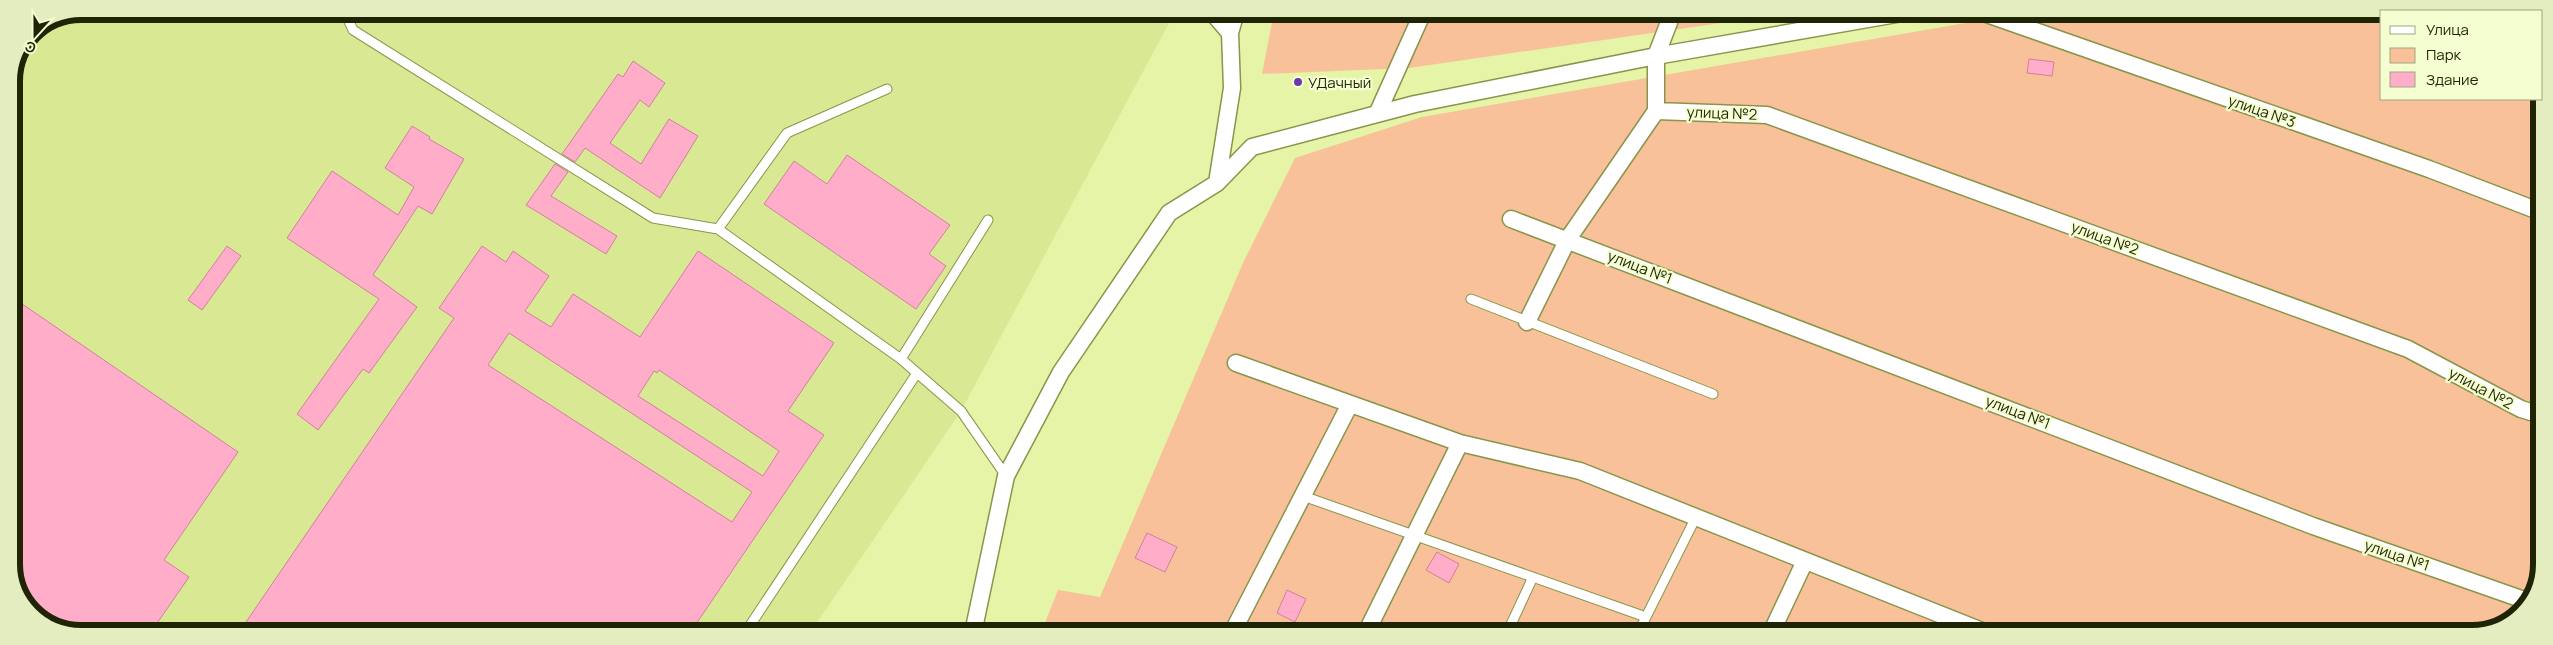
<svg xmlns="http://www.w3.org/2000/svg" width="2553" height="645" viewBox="0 0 2553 645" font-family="Manrope,sans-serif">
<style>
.built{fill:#d9e993}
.green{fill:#f8c199}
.building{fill:#ffadc9;stroke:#cf819d;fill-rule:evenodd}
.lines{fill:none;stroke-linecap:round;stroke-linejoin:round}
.lane-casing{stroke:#88954a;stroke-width:11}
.street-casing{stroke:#88954a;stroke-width:19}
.lane{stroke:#fff;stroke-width:9}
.street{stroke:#fff;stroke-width:16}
.poi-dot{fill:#6838af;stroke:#f4fed0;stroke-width:2}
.labels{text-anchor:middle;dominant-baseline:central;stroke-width:4.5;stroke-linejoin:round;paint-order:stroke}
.poi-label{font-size:15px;fill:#1f2404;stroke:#f4fed0;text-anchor:start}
.street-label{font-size:15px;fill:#1f2404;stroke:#f4fed0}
.rim{fill:none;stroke:#1f2404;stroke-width:6}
</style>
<rect width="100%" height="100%" fill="#e5f4a6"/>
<path class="built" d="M81 11 1175 12 961 411 810 633 67 632 29 610 12 573 11 80 32 31Z"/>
<path class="green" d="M1274 12H1797L1409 68 1262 74Z
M2029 12 2382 13V99H2542L2540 578 2515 619 2473 634 1041 633 1058 590 1100 597 1243 263 1295 158 1422 117Z"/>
<path class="building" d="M2029 59 2054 62 2052 76 2027 73Z
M633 61 665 83 649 107 640 100 610 143 641 164 669 119 698 136 660 198 585 148 575 162 562 154 618 74 623 77Z
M412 126 430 137 429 139 464 159 432 214 418 206 373 275 417 307 369 373 363 369 318 430 297 414 379 299 287 238 332 171 398 215 414 187 385 168Z
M847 155 950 225 929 254 946 266 916 309 764 204 794 161 827 184Z
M555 164 568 172 551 196 617 236 606 254 526 205Z
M227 246 241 256 202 310 188 300Z
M482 246 506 262 513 251 549 276 525 311 551 327 573 294 640 337 698 251 834 343 788 411 824 435 690 633 261 632 246 622 454 318 439 308ZM509 333 752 492 732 522 488 365ZM659 370 779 451 763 476 638 396 654 371 657 373Z
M12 297 238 452 164 560 189 577 151 632H67L29 610 12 573Z
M1147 533 1177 547 1165 572 1135 558Z
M1437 552 1459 564 1449 583 1426 570Z
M1287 590 1306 599 1295 622 1277 613Z"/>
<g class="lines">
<g class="lane-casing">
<path id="lane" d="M344 11 353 30 653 218 718 229 901 359 961 411 1006 476
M718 229 787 133 887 89
M1471 299 1713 394
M901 359 988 220
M1303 496 1646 617
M745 633 917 373
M1507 633 1533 577
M1638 633 1696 517"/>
</g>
<g class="street-casing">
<path id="street" d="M1212 12 1230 33 1232 88 1217 183
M1981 12 2429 169 2541 212
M1230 33 1236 12
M1656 111 1767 115 2408 349 2521 409 2541 415
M1378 112 1423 12
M1511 219 2313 526 2527 601
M1527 322 1568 239 1656 111V56L1673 12
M1236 363 1460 443 1580 471 1987 633
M973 633 1006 476 1061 372 1169 213 1217 183 1252 147 1415 104 1656 56 1908 12
M1232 633 1350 404
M1366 633 1460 443
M1771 633 1805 561"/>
</g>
<use href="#lane" class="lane"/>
<use href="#street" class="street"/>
</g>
<circle class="poi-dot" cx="1298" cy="82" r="5"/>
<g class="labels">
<g class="poi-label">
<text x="1308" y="82">УДачный</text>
</g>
<g class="street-label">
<text transform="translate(2262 111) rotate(19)">улица №3</text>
<text transform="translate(1722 113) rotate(2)">улица №2</text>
<text transform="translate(2105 238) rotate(20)">улица №2</text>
<text transform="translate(1640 267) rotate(21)">улица №1</text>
<text transform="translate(2481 388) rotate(28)">улица №2</text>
<text transform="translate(2018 412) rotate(21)">улица №1</text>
<text transform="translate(2397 555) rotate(19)">улица №1</text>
</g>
</g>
<path d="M0 0H2553V645H0ZM81 20H2472A61 61 0 0 1 2533 81V564A61 61 0 0 1 2472 625H81A61 61 0 0 1 20 564V81A61 61 0 0 1 81 20Z" fill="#e3edc0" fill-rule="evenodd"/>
<path class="rim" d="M81 20H2472A61 61 0 0 1 2533 81V564A61 61 0 0 1 2472 625H81A61 61 0 0 1 20 564V81A61 61 0 0 1 81 20Z"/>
<rect x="2380" y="10" width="162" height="90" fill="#f4fed0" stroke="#9fa77e"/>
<rect x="2390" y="26" width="25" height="8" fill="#ffffff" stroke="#9fa77e"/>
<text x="2426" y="35" font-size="15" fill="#1f2404">Улица</text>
<rect x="2390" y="48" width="25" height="15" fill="#f8c199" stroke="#9fa77e"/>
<text x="2426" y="60" font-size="15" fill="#1f2404">Парк</text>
<rect x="2390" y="72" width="25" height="15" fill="#ffadc9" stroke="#9fa77e"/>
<text x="2426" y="85" font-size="15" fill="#1f2404">Здание</text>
<g transform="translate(35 35) rotate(201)" stroke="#f4fed0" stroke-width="4" paint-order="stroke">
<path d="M0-4L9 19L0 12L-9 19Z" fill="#1f2404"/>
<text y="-8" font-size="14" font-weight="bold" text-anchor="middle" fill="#1f2404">С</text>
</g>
</svg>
